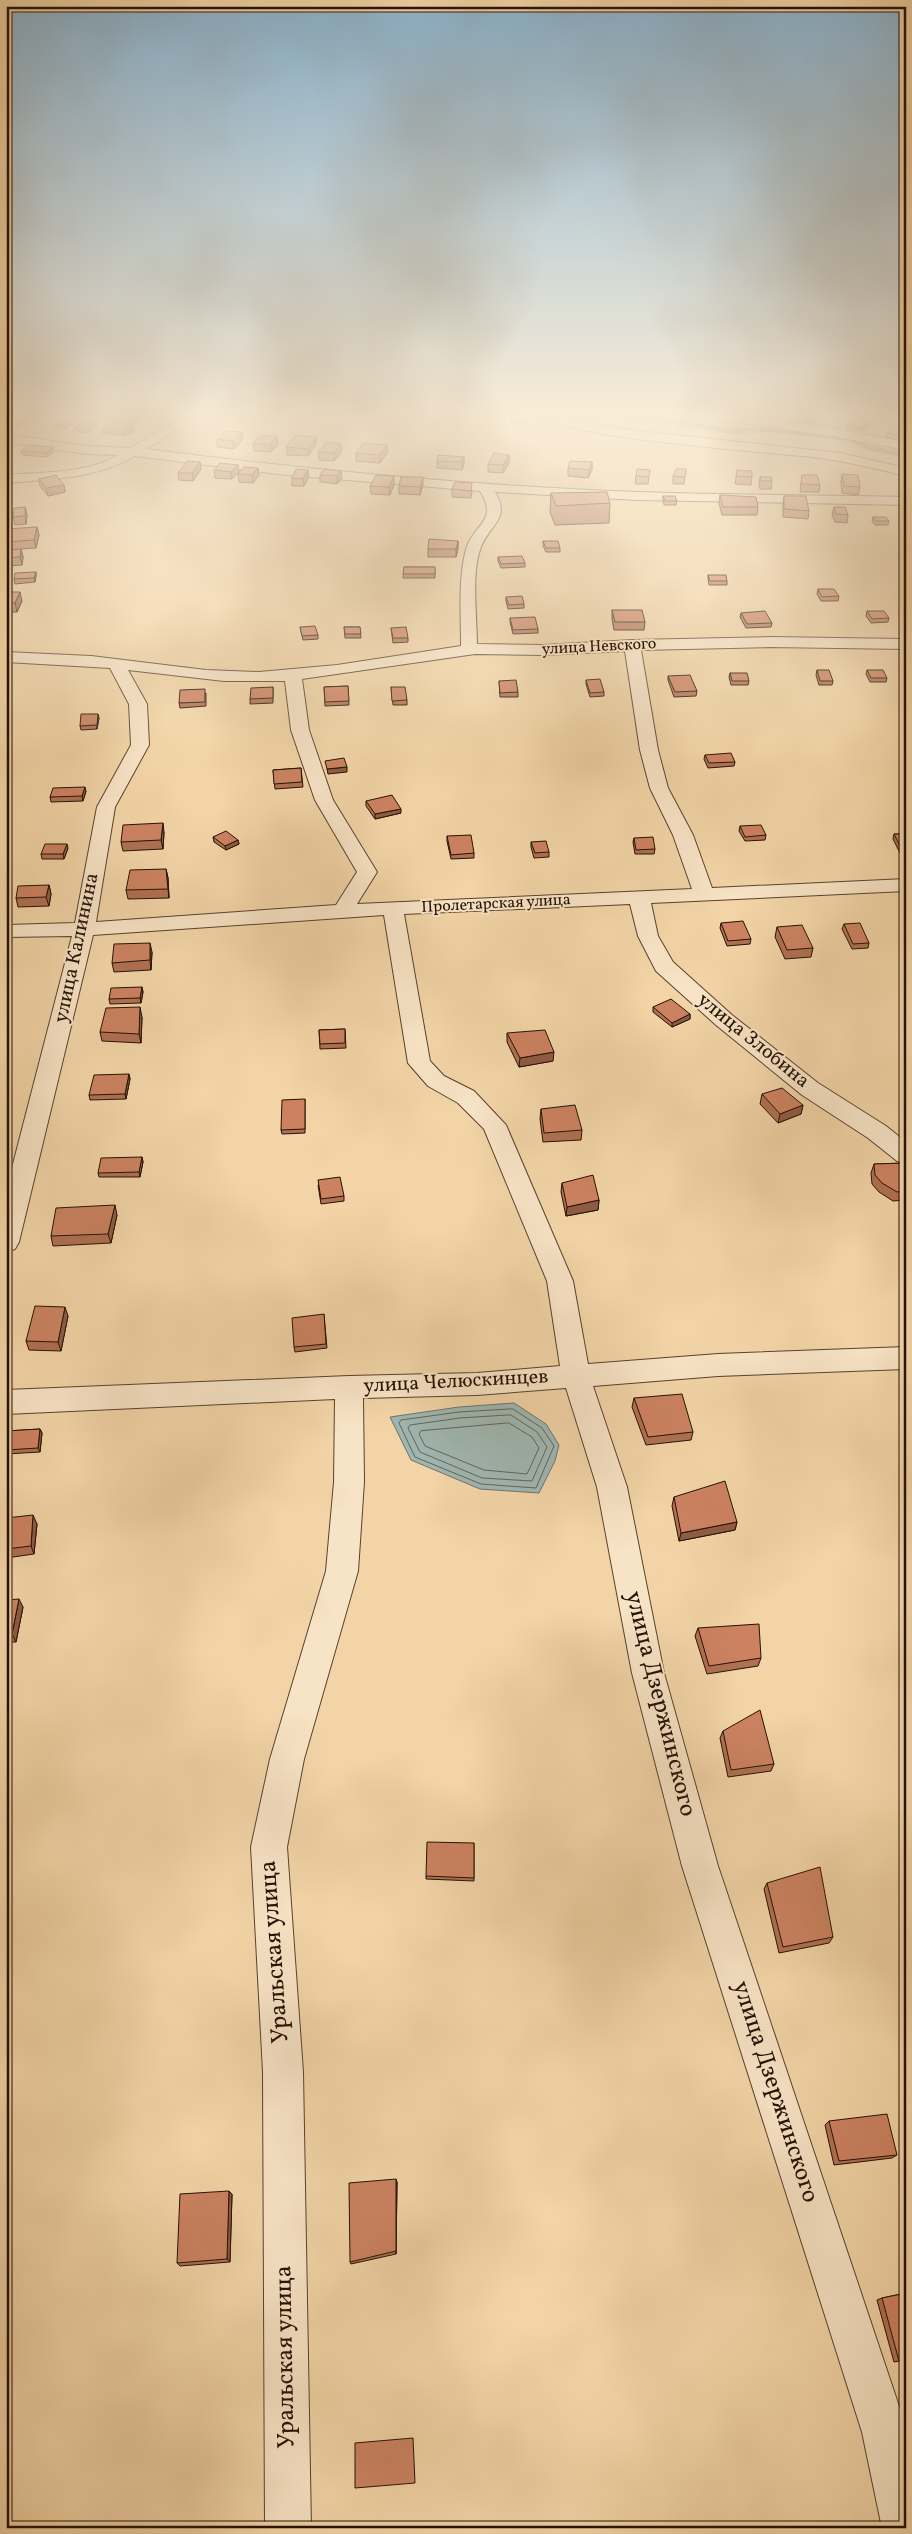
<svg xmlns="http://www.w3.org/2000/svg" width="912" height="2534" viewBox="0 0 912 2534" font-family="Vollkorn,serif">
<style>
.water{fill:#9fb6b1;stroke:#6e746c}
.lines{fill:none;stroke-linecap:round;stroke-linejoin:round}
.shore{stroke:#62645a;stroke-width:1}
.stream{stroke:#6e746c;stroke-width:5}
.street-casing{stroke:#58422c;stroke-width:2}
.street{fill:#f7e3c5;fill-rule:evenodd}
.wall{fill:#af7053;stroke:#241104}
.shaded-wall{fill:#8f5b44;stroke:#241104}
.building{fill:#cc8261;stroke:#241104}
.labels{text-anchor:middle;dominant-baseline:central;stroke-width:4;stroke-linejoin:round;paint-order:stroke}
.far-street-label{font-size:16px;fill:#241104;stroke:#f7e3c5}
.street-label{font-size:20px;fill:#241104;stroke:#f7e3c5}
.near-street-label{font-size:24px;fill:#241104;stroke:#f7e3c5}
</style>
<rect width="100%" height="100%" fill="#f2d4a6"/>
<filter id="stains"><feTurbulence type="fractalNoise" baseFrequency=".004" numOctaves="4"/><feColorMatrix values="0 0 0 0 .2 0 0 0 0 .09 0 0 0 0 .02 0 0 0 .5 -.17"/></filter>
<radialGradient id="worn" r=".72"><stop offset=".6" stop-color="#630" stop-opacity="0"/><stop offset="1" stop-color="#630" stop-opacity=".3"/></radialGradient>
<path class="water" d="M514 1403 546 1424 559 1445 555 1461 539 1493 480 1489 411 1460 390 1417 459 1407Z"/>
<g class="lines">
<path class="shore" d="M513 1409 542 1428 554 1446 536 1488 481 1484 415 1457 399 1423 401 1420 459 1412Z
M511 1415 537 1432 547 1447 532 1481 482 1478 420 1452 408 1428 410 1425 460 1418Z
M509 1423 532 1437 539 1448 527 1474 484 1470 425 1446 419 1434 421 1431Z"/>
<path class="stream" d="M619 413 729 431 773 430 851 439 869 448 906 455"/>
<g class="street-casing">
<path id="street" d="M189 413H204L146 449C309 470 473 486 638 492 727 495 816 495 906 497V505L637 500 495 492C511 519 491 523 481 547 471 572 477 616 477 644L543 645 632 640 770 637 906 639V649L770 647 641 650 658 750 668 788 693 835 712 888 906 879V891L651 903 658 936 673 962 732 1015 818 1083 886 1126 906 1142V1164L897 1161 868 1138 802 1095 716 1025 656 971 638 936 630 904 404 914 430 1061 444 1076 474 1091 506 1125 573 1281 588 1364 718 1354 906 1347V1369L718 1376 593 1386 627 1487 664 1673 718 1866 906 2427V2528H882L862 2432 682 1866 632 1673 597 1487 566 1388 477 1395 363 1398 364 1482 358 1571 304 1759 287 1847 303 2072 311 2528H265L263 2072 251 1847 270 1759 326 1571 334 1482 335 1399 6 1414V1390L349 1376 477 1373 560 1366 547 1281 484 1129 458 1103 428 1086 408 1063 384 915 93 935 19 1242 15 1249 6 1252V1191L72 936 6 937V925L75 923 97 807 131 745 129 704 110 668 6 662V652L91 656 206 670 259 672 337 665 461 646C461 614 458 580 466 549 474 523 499 521 480 491L287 475 135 456C96 479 51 479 6 483V475C42 472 86 474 118 455L86 454 6 442V434L86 446 130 448ZM625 651 640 750 650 788 673 835 692 889 357 904 377 872 333 800 309 730 302 679 475 654 543 655ZM128 670 224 681H285L291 730 315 800 357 872 336 905 96 922 115 807 149 745 147 704Z
M535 413H552L582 422 638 431 840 453 906 468V476C877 469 849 462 820 458 775 452 557 439 535 413Z
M688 413C761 413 834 429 906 442V450L832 436 694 417Z"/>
</g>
<use href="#street" class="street"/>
</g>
<path class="wall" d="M32 413 33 417 18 426 6 424V419Z
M512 413H528V418L524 424 511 423V415Z
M773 413H788L782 418 773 417Z
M822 415 814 424 797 421 798 417Z
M137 416 138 420 130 425 115 422 114 419Z
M77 418 78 421 65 429 54 427V423Z
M870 420 869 424 862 431 847 429V425Z
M94 423 95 427 86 433 76 431 75 427Z
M906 428V438L902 441 886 437V433Z
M102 429 135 430 124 436 102 433Z
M242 432 243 440 234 449 217 447V439Z
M277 436 278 444 271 452 254 451 253 443Z
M316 437V444L308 456 287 455 286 447Z
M341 444 342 451 334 461 319 460 318 452Z
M387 445V453L380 463 356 461V453Z
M21 451H54L47 457 22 455Z
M509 455V463L503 473 488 472V464Z
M464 457V464L462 470 437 468V461Z
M200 462 201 469 193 481 179 480 178 473Z
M592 462V470L588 478 568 476V468Z
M238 465 239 472 232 479 215 478 214 470Z
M258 468 259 475 253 483 239 482 238 474Z
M325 469 342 478 337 484 320 482V475Z
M686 469 684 484H673V476Z
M308 470V478L304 486H292V478Z
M650 470 648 484H635L636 476Z
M737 470 752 477 751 485 735 484Z
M842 474 860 487 858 495 842 493 841 482Z
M802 475 820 485 819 492H800Z
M760 477 772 481 771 489H760L759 484Z
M39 479 64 485 65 492 48 496 40 486Z
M394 484 390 495 371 494 370 486Z
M423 485 420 495 399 494V486Z
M452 489 472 491 471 498 452 497Z
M551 493 610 503 609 523 555 525 550 512Z
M720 495 758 507 757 515H722L719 503Z
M663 496 677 501 676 505H664L663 500Z
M784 496 809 511 808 519 783 517V504Z
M25 507 27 515 26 524 15 525 13 517Z
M834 507 848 515 847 523 835 522 832 515Z
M873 517 889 521 888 525H875L872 521Z
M37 527 39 535 36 548 21 549 23 557 22 565 6 566V534Z
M458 541V549L456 557H428V549Z
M543 541 560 548V552H546L543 546Z
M498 557 525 563V567L501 568 498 561Z
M404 567H435V578H403Z
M36 572V576L35 582 15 584 14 579Z
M708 575 727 581V585H709L708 579Z
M818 589 839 596 838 601H821L817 594Z
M6 592 22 601 17 612H6Z
M506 597 524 604V608L508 609 506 601Z
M612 610 645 622 644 630H614L612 619Z
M867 611 889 618 888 622 871 623 866 616Z
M741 613 772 623 771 627 746 628 740 617Z
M510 618 538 629V633L513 634 510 622Z
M300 627 318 635V639L303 640Z
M344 627H360L361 638H345Z
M391 628 408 638V642L393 643Z
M817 670 833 681 832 685H819L816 675Z
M867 670 887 678 886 682H870L866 674Z
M730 673 749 681 748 685H731L729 677Z
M668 676 697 691 696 696 674 697 668 680Z
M586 680 604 692V696L590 697 586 684Z
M499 681 518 692V697H500Z
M348 686 349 705 325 706 324 687Z
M273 687V703L250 704V699Z
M391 687 407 700V705H393Z
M206 693V706L180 708 179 703Z
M99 718 97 729 81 730 80 726Z
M705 755 735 762 734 766 708 768 704 759Z
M301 768 303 787 275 789 273 770Z
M86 791 83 801 51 802 50 797Z
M366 801 401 813 375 819 366 806Z
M740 826 766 835 765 840 745 841 739 831Z
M164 832 163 849 123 851 121 842Z
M894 834H906V853H900L893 839Z
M447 836 474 853V858L451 859 447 841Z
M213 837 238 840 239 844 226 850 214 842Z
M634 838 655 849 654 854H635L633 842Z
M531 842 549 852V857L534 858 531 847Z
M68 848 64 859H42L41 854Z
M166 869 168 878 169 898 128 899 126 890Z
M49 885 51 894 49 906 18 907 16 898Z
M721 923 751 939 750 944 727 946 720 928Z
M844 924 869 943 868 948 852 949 842 929Z
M777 927 813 948 811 957 785 959 775 937Z
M152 952 151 970 114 972 112 963Z
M142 987 143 992 141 1003 110 1004 109 999Z
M653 1007 690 1014V1019L672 1027 653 1012Z
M142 1017 141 1043 102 1041 100 1032Z
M345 1029 346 1048 320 1049 319 1030Z
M507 1033 553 1061 519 1067 507 1042Z
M129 1074 130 1079 126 1099 90 1100 89 1095Z
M762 1094 803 1105 801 1114 778 1123 760 1104Z
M305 1099V1133L282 1134 281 1130Z
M541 1109 582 1130 581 1140 543 1142 540 1119Z
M142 1157 143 1162 140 1177H99L98 1173Z
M906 1163V1200L893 1201 879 1192 872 1184 871 1173 874 1164Z
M562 1183 599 1200 598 1210 566 1216 561 1192Z
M318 1185 344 1196V1201L321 1204Z
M117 1215 111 1243 53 1246 51 1236Z
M324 1314 327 1348 295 1352 294 1347Z
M68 1316 61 1351 29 1350 26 1341Z
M634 1398 693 1432 691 1440 646 1445 632 1407Z
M40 1429 42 1433 40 1452 6 1454V1431Z
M674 1497 737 1522 735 1530 679 1541 672 1506Z
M6 1518 37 1524 34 1554 6 1558Z
M6 1600 23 1607 16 1642H6Z
M698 1628 761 1658 758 1666 707 1674 695 1636Z
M723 1731 774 1764 771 1771 728 1777 720 1738Z
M474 1843V1881L426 1879V1876Z
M767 1883 833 1937 829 1943 779 1953 764 1889Z
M829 2121 897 2155 892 2158 834 2165 825 2125Z
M397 2182 396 2254 351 2264 350 2262Z
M229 2191 232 2194 230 2262 180 2266 177 2263Z
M906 2293V2360L894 2362 877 2300 882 2298Z"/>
<path class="shaded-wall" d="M9 413H14V414L6 419V415Z
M32 413 33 417 18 426 17 422Z
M526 413H528V418L524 424V417Z
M784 413H788L782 418 783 414Z
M821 413H823L822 415 814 424V420Z
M137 416 138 420 130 425 129 421Z
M77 418 78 421 65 429 64 425Z
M870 420 869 424 862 431 863 428Z
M94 423 95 427 86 433 85 429Z
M134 426 135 430 124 436 123 433Z
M242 432 243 440 234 449 233 441Z
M906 435V438L902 441 903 437Z
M277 436 278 444 271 452 270 445Z
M316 437V444L308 456V449Z
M341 444 342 451 334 461V453Z
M387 445V453L380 463V455Z
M53 447 54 451 47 457 46 453Z
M509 455V463L503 473V465Z
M464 457V464L462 470V462Z
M200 462 201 469 193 481 192 473Z
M592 462V470L588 478 589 470Z
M238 465 239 472 232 479 231 472Z
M258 468 259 475 253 483 252 475Z
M308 470V478L304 486 303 479Z
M341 471 342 478 337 484V476Z
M394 476V484L390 495 389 487Z
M423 477V485L420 495V487Z
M64 485 65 492 48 496 46 488Z
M25 507 27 515 26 524 25 516Z
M37 527 39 535 36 548 34 540Z
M458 541V549L456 557V549Z
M21 549 23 557 22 565 20 557Z
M36 572V576L35 582 34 578Z
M20 592 22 601 17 612 15 603Z
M7 620 9 629 6 638V623Z
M98 714 99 718 97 729V725Z
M347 767V772L328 774 327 769Z
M85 787 86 791 83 801 82 796Z
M401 809V813L375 819V814Z
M163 823 164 832 163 849 161 840Z
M238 840 239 844 226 850 225 846Z
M67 844 68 848 64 859 63 854Z
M166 869 168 878 169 898 168 889Z
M49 885 51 894 49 906 46 897Z
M150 943 152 952 151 970 150 960Z
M142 987 143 992 141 1003 140 998Z
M140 1007 142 1017 141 1043 139 1034Z
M690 1014V1019L672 1027V1023Z
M554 1052 553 1061 519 1067 520 1058Z
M129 1074 130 1079 126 1099 125 1094Z
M803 1105 801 1114 778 1123 780 1114Z
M142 1157 143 1162 140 1177 139 1172Z
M599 1200 598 1210 566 1216 567 1207Z
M115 1205 117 1215 111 1243 108 1234Z
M65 1307 68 1316 61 1351 58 1342Z
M40 1429 42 1433 40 1452 38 1448Z
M33 1515 37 1524 34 1554 31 1546Z
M737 1522 735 1530 679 1541 681 1533Z
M19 1599 23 1607 16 1642 12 1634Z
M396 2179 397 2182 396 2254Z
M229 2191 232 2194 230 2262 227 2259Z"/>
<path class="building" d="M16 413H32L17 422 6 420V419Z
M123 413 137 416 129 421 114 419Z
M512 413H526L524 417 511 415Z
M802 413H821L814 420 798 417Z
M67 416 77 418 64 425 54 423Z
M854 416 870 420 863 428 847 425Z
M84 422 94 423 85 429 75 427Z
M113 422 134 426 123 433 102 429Z
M895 425 906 428V435L903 437 886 433Z
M226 431 242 432 233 441 217 439Z
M260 435 277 436 270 445 253 443Z
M295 435 316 437 308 449 286 447Z
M326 442 341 444 334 453 318 452Z
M363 443 387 445 380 455 356 453Z
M28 445 53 447 46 453 21 451Z
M494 453 509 455 503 465 488 464Z
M438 455 464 457 462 462 437 461Z
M187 461 200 462 192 473H178Z
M570 461 592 462 589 470 568 468Z
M220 463 238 465 231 472 214 470Z
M244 467 258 468 252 475 238 474Z
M296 469 308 470 303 479 292 478Z
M325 469 341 471 337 476 320 475Z
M637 469 650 470 649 477 636 476Z
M676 469H686L685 477 673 476Z
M737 470 752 471V477L736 476Z
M842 474 858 475 860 487 844 486Z
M56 475 64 485 46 488 39 479Z
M376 475 394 476 389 487 370 486Z
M802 475H817L820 485 801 484Z
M401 477H423L420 487 399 486Z
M760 477H771L772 481H761Z
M455 482 472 483 471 491 452 489Z
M607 492 610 503 556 506 551 493Z
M720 495 756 497 758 507H723Z
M663 496H675L677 501H665Z
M784 496H806L809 511 784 509Z
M25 507V516L13 517 14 508Z
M834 507H845L848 515 836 514Z
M873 517H886L889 521H876Z
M37 527 34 540 6 542V534L7 529Z
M429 539 458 541 456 549H428Z
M543 541H558L560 548H546Z
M21 549 20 557 6 558V550Z
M522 556 525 563 501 564 498 557Z
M404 567H435V574H403Z
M36 572 34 578 14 579 15 573Z
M708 575H726L727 581H710Z
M818 589H834L839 596 822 597Z
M6 592H20L15 603H6Z
M522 596 524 604 509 605 506 597Z
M612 610H642L645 622H615Z
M765 611 772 623 747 624 741 613Z
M867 611H884L889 618 872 619Z
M535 617 538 629 513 630 510 618Z
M315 626 318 635 302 636 300 627Z
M344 627H360L361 634H345Z
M406 627 408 638H393L391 628Z
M817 670H829L833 681H820Z
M867 670H883L887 678H871Z
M730 673H747L749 681H732Z
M690 675 697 691 675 692 668 676Z
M600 679 604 692 590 693 586 680Z
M516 680 518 692 500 693 499 681Z
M348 686 349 701 325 702 324 687Z
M273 687V698L250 699 251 688Z
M391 687H405L407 700 392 701Z
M205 689V702L179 703 180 690Z
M81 714H98L97 725 80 726Z
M731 753 735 762 709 763 705 755Z
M344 758 347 767 327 769 325 761Z
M301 768 302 782 274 784 273 770Z
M85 787 82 796 50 797 53 788Z
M392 795 401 809 375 814 366 801Z
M163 823 161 840 121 842 123 825Z
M761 825 766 835 745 837 740 826Z
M226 831 238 840 225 846 213 837Z
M894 834H906V848H901Z
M471 835 474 853 451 855 447 836Z
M653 837 655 849 636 850 634 838Z
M546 841 549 852 535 853 531 842Z
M45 844H67L63 854H41Z
M166 869 168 889 126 890 130 870Z
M49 885 46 897 16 898 18 886Z
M743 921 751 939 728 941 721 923Z
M860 923 869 943 853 944 844 924Z
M802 925 813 948 787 950 777 927Z
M150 943V960L112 963 114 944Z
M142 987 140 998 109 999 111 988Z
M671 999 690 1014 672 1023 653 1007Z
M140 1007 139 1034 100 1032 106 1008Z
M345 1029V1043L320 1044 319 1030Z
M545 1030 554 1052 520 1058 507 1033Z
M129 1074 125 1094 89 1095 94 1075Z
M782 1088 803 1105 780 1114 762 1094Z
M305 1099V1129L281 1130 282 1100Z
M575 1105 582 1130 544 1133 541 1109Z
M142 1157 139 1172 98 1173 101 1158Z
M906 1163V1191L897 1192 882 1183 875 1175 874 1164Z
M593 1175 599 1200 567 1207 562 1183Z
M340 1177 344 1196 321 1199 318 1180Z
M115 1205 108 1234 51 1236 56 1208Z
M35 1306 65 1307 58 1342 26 1341Z
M324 1314 326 1344 294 1347 292 1318Z
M682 1394 693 1432 648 1437 634 1398Z
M40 1429 38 1448 6 1450V1431Z
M725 1481 737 1522 681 1533 674 1497Z
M33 1515 31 1546 6 1549V1518Z
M19 1599 12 1634H6V1600Z
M759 1624 761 1658 709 1666 698 1628Z
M760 1710 774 1764 731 1770 723 1731Z
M427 1842 474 1843V1878L426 1876Z
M820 1867 833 1937 783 1947 767 1883Z
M887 2114 897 2155 839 2161 829 2121Z
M396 2179V2251L350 2262 349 2183Z
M229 2191 227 2259 177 2263 180 2194Z
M906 2293V2359L899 2361 882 2298Z
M413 2438 415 2483 355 2488V2443Z"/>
<linearGradient id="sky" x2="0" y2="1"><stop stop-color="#8bb5d2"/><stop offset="0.54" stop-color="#f9ecd7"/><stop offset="1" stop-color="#f9ecd7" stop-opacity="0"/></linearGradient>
<rect width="912" height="768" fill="url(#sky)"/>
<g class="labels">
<g class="far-street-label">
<text transform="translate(599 647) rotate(-3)">улица Невского</text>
<text transform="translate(496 904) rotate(-3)">Пролетарская улица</text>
</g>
<g class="street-label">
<text transform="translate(77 948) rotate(-78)">улица Калинина</text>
<text transform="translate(753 1041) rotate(39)">улица Злобина</text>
<text transform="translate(456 1382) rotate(-3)">улица Челюскинцев</text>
</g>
<g class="near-street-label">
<text transform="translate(660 1704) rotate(76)">улица Дзержинского</text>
<text transform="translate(275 1952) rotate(-94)">Уральская улица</text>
<text transform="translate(775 2092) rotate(72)">улица Дзержинского</text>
<text transform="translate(286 2357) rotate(-91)">Уральская улица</text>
</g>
</g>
<rect width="912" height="2534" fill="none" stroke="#f2d4a6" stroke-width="25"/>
<rect x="8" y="8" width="897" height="2519" fill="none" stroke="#241104" stroke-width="2.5"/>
<rect x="12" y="12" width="887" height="2509" fill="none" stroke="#241104"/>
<rect width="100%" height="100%" filter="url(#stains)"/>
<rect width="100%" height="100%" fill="url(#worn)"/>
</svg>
